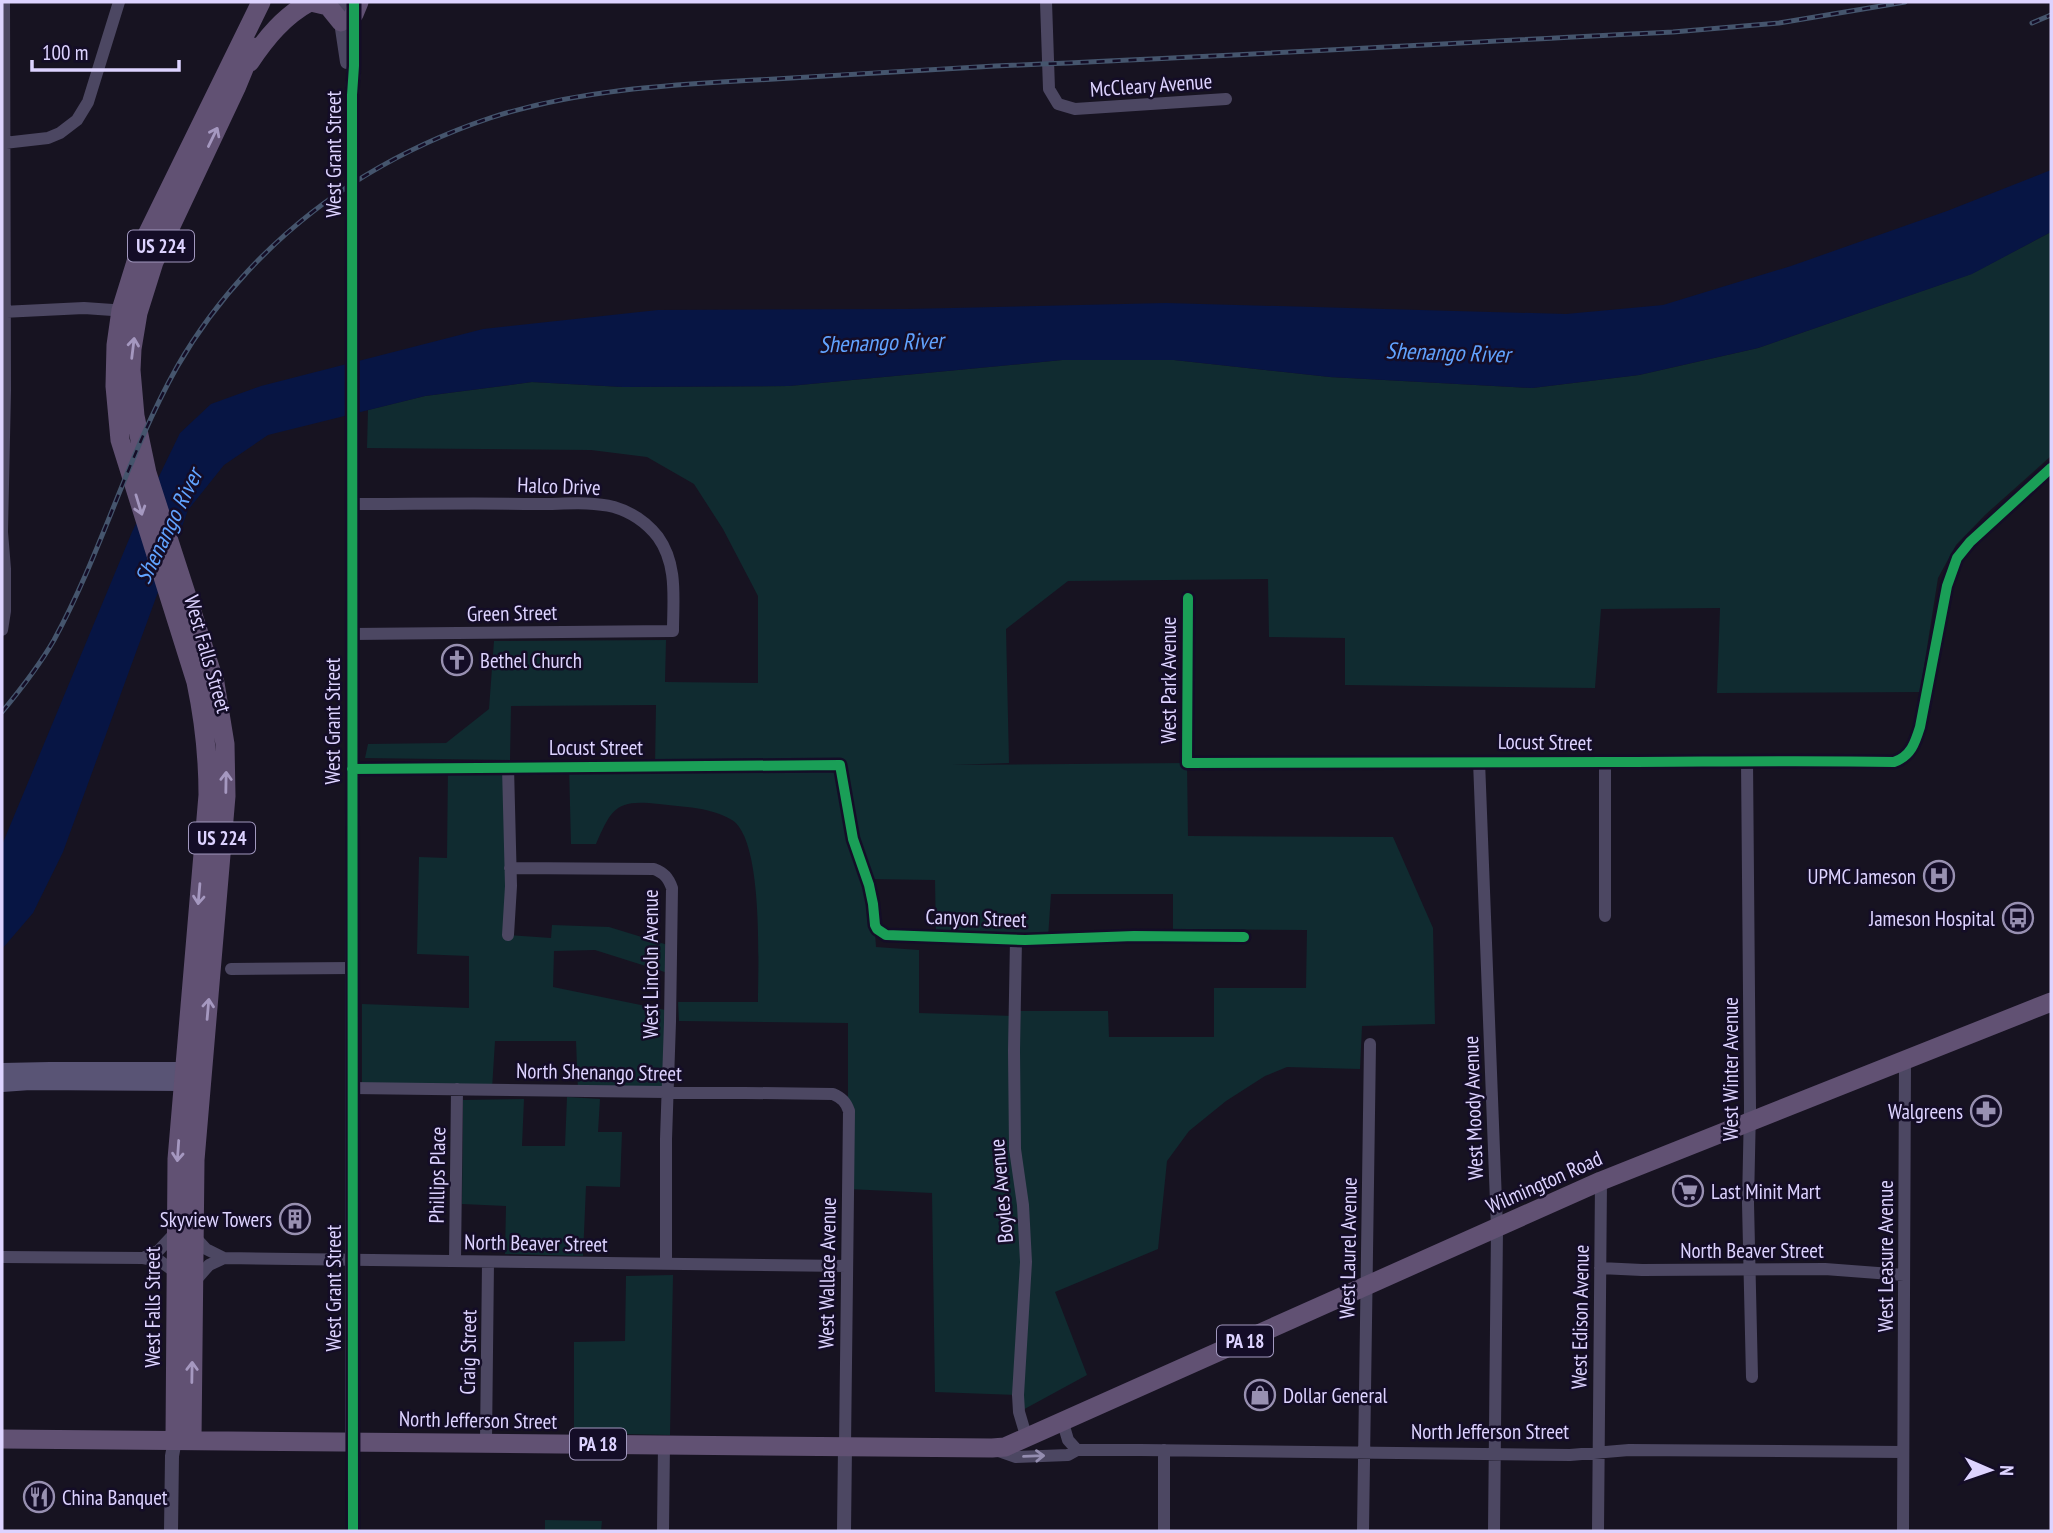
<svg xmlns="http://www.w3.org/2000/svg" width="2053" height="1533" viewBox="0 0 2053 1533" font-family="'PT Sans Narrow',sans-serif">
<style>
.green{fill:#102b30;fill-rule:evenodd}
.water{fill:#071544}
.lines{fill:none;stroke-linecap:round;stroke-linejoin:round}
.minor{stroke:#4c4762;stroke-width:12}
.tertiary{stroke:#4c4762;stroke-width:14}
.secondary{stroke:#595475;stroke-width:16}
.primary{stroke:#615173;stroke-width:19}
.rail-casing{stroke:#45556d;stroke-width:5}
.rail{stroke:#140d27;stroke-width:2.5;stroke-dasharray:8;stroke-linecap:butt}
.cycleway-casing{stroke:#140d27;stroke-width:15}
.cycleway{stroke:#1a9f57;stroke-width:10}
.oneway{stroke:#a598c0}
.oneway2{stroke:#948db0}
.labels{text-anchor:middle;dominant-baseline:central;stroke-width:5;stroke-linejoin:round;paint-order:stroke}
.shield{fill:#140d27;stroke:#a198be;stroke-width:2}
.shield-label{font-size:19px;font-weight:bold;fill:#ddd3ff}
.street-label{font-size:21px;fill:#ddd3ff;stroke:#140d27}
.poi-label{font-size:21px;fill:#ddd3ff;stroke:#140d27;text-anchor:start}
.water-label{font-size:23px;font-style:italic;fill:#61a3ff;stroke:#140d27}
</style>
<rect width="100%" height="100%" fill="#171321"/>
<path class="green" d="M2051 232V456L1985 515 1956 545 1938 578 1920 692 1717 693 1720 608 1601 609 1595 688 1345 685V638L1269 637 1268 579 1068 581 1006 629 1009 763 952 765 1187 763 1188 836 1393 837 1433 928 1435 1024 1362 1026 1360 1069 1287 1067 1265 1076 1226 1101 1189 1131 1167 1161 1158 1249 1055 1292 1087 1375 1019 1412 1017 1395 935 1392 932 1193 848 1189V1023L679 1021 678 1002H758C758 967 764 840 732 820 711 807 683 807 659 804 617 799 612 807 596 844H571L569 765 655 766 656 705 511 706 510 760 365 758 368 744 446 743 489 709 494 641 666 640 665 682 758 683V596L723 529 694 484 647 457 591 450 367 448 368 410 425 396 532 382 623 387 789 386 1062 360H1174L1330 377 1532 388 1639 375 1758 348 1971 274ZM867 879 935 880 936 936 1048 938 1051 894H1173V929L1307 930 1306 988H1214V1037H1109L1108 1011H1014V1016L919 1013V950L876 947 873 904Z
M448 766 508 767V935L551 938 552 925 609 927 671 946V974L595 950 554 951 553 987 670 1011 667 1092 578 1091 576 1041H495L492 1089H362V1004L469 1008V956L417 954 419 857 447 858Z
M567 1097 600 1099 598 1132H622L620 1187 586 1186 583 1256 505 1254 506 1206 462 1204 463 1100 524 1099 522 1146H565Z
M673 1275 670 1435 574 1433V1342L625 1341 626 1276Z
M545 1520 602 1521 601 1531H545Z"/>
<path class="water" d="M2051 170V232L1972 274 1758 348 1639 375 1532 388 1330 377 1174 360H1062L789 386 623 387 532 382 425 396 268 435 224 465 188 510 63 852 33 913 2 949V845L132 532 180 433 211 404 261 386 483 329 658 310 907 309 1166 303 1566 314 1663 305 1791 266 1947 211Z"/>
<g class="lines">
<path class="minor" d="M1046 2 1049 89 1058 104 1075 109 1226 99
M4 143 48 138 60 133 77 120 88 102 119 2
M2 312 84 308 127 311
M352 504C414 504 477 503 539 504 564 504 591 501 614 507 631 512 647 523 658 537 678 565 673 599 673 631L352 634
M1188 598 1187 763C1327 763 1467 762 1607 762 1703 762 1798 760 1894 762 1911 756 1915 743 1920 727L1947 586 1957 558 1970 542 2051 468
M2 630 5 611V569L2 532 5 390 4 2
M1479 761 1497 1228 1494 1531
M1747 761 1750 1108 1748 1203 1752 1377
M352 769 840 765 853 839 869 885 873 904 875 925 877 929 886 935 1025 940 1134 936 1244 937
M510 868 654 869C664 873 668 877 672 888L670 1022 666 1139V1264
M1605 916V762
M508 935 511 886 508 767
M1016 939 1014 1051 1015 1149 1023 1205 1026 1262 1018 1395 1019 1412 1027 1439
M231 969 352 968
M352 1088 833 1094C842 1098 846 1102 849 1111L845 1447
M194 1236 206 1249 224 1258 847 1266
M2 1257 143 1258 160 1261 175 1272
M143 1258 159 1250 175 1233
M455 1261 457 1089
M1600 1268 1642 1270 1825 1269 1904 1275
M195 1281 209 1265 224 1258
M1063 1423 1068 1440 1077 1450
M352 1441 353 1531
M486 1442 488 1262
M996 1450 1016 1457 1068 1455 1077 1450H1140L1570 1455 1629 1450 1903 1452
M663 1531 664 1444
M1164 1531V1450
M1363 1531 1370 1044
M1598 1531 1601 1181
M1903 1531 1905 1060"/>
<path class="tertiary" d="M341 2V22L347 62
M352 1441V95L354 66V7
M171 1531 172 1456 175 1440
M844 1531 845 1447"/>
<path class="secondary" d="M2 1071 50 1070H184L193 1073
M2 1084 30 1082 183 1083 195 1079"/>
<path class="primary" d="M311 2 328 6 341 22
M354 14 359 2
M250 62C266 38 284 16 310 2
M2 1439 992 1448 1005 1447 1601 1181 2051 1002
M175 1440 177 1159 208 795C208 756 204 720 196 682L120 440 115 386 116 345 121 310 140 249 261 2
M192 1440 195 1160 226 796 225 744 215 683 147 473 135 416 131 370 132 349 138 313 154 262 236 88 253 47"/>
<g class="rail-casing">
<path id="rail" d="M2032 23 2051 15
M2 712C21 689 39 666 54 640 102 552 128 454 177 367 197 332 221 300 248 271 315 199 398 149 490 118 576 90 667 85 756 80 836 75 916 70 995 66 1221 57 1447 43 1673 32L1779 23 1905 2"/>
</g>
<use href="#rail" class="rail"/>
<g class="cycleway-casing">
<path id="cycleway" d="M1188 598 1187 763C1327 763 1467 762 1607 762 1703 762 1798 760 1894 762 1911 756 1915 743 1920 727L1947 586 1957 558 1970 542 2051 468
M352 769 840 765 853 839 869 885 873 904 875 925 877 929 886 935 1025 940 1134 936 1244 937
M353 1531 352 95 354 66V2"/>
</g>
<use href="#cycleway" class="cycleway"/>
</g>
<defs><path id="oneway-shaft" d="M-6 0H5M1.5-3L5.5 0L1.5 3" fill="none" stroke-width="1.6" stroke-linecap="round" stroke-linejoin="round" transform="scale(1.75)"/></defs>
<g class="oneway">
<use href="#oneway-shaft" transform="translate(213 137) rotate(-64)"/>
<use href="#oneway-shaft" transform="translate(133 348) rotate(-83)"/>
<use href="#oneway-shaft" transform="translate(139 505) rotate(73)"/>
<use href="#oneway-shaft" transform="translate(226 782) rotate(-89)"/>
<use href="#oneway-shaft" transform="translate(199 894) rotate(95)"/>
<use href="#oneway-shaft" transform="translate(208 1009) rotate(-85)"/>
<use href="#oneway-shaft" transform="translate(178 1151) rotate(94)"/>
<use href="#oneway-shaft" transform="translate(192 1372) rotate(-89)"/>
</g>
<use class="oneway2" href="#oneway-shaft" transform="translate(1034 1456) rotate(-2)"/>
<defs>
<g id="church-ring" transform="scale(1.575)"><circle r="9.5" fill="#140d27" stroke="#9890b1" stroke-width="1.5"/><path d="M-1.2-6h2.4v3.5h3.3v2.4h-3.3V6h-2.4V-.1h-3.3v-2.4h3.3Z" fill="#9890b1"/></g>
<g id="hospital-ring" transform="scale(1.575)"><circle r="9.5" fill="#140d27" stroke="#9890b1" stroke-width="1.5"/><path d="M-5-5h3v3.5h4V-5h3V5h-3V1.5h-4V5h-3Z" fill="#9890b1"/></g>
<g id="bus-ring" transform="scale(1.575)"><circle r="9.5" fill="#140d27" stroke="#9890b1" stroke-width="1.5"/><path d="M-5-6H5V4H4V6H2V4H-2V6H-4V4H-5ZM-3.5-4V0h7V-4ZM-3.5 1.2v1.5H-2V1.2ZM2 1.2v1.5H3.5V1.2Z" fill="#9890b1"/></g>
<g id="pharmacy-ring" transform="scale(1.575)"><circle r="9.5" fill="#140d27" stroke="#9890b1" stroke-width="1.5"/><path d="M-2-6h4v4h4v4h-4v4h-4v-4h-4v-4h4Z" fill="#9890b1"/></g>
<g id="supermarket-ring" transform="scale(1.575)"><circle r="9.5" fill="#140d27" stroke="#9890b1" stroke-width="1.5"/><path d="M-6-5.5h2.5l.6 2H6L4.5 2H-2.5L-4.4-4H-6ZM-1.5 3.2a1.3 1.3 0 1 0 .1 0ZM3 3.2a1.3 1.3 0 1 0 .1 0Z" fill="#9890b1"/></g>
<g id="building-ring" transform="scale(1.575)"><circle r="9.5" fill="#140d27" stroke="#9890b1" stroke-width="1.5"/><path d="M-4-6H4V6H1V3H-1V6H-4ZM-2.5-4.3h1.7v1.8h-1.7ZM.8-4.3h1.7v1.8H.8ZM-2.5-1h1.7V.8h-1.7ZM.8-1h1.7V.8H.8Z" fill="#9890b1"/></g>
<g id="shop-ring" transform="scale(1.575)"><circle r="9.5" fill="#140d27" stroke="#9890b1" stroke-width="1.5"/><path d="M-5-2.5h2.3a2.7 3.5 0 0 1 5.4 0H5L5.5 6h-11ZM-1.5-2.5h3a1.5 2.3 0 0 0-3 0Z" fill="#9890b1"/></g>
<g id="restaurant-ring" transform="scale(1.575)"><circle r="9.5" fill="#140d27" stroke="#9890b1" stroke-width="1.5"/><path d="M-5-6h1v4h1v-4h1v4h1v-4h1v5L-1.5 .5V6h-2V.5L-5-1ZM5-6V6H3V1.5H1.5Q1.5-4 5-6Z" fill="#9890b1"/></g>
</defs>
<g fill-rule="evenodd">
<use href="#church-ring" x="457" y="660"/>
<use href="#hospital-ring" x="1939" y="876"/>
<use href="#bus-ring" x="2018" y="918"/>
<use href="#pharmacy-ring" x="1986" y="1111"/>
<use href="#supermarket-ring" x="1688" y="1191"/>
<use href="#building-ring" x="295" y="1219"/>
<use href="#shop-ring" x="1260" y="1395"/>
<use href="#restaurant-ring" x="39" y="1497"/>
</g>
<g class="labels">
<g class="shield">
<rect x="128" y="230.5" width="66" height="31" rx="5"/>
<rect x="189" y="822.5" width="66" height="31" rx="5"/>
<rect x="1217" y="1325.5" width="56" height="31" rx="5"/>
<rect x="570" y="1428.5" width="56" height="31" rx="5"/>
</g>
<g class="shield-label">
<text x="161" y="246">US 224</text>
<text x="222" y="838">US 224</text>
<text x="1245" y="1341">PA 18</text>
<text x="598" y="1444">PA 18</text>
</g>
<g class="street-label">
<text transform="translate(1151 85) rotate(-4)">McCleary Avenue</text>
<text transform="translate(333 154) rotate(-90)">West Grant Street</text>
<text transform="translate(559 486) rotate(2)">Halco Drive</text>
<text transform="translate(512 613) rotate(-1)">Green Street</text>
<text transform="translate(208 654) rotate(74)">West Falls Street</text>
<text transform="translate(1168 680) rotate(-90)">West Park Avenue</text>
<text transform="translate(332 721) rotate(-90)">West Grant Street</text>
<text transform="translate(1545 742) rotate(1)">Locust Street</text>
<text x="596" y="747">Locust Street</text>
<text transform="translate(976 918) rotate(2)">Canyon Street</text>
<text transform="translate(650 964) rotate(-90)">West Lincoln Avenue</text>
<text transform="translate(1730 1069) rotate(-90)">West Winter Avenue</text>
<text transform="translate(599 1072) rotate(1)">North Shenango Street</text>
<text transform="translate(1473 1108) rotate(-92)">West Moody Avenue</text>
<text transform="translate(437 1175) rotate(-89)">Phillips Place</text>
<text transform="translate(1544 1182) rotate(-24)">Wilmington Road</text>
<text transform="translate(1001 1191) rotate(-95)">Boyles Avenue</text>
<text transform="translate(536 1243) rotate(1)">North Beaver Street</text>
<text transform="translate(1348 1248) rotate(-89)">West Laurel Avenue</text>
<text x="1752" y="1250">North Beaver Street</text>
<text transform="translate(1885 1256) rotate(-90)">West Leasure Avenue</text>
<text transform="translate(827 1273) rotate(-89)">West Wallace Avenue</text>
<text transform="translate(333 1288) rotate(-90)">West Grant Street</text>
<text transform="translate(152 1307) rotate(-90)">West Falls Street</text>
<text transform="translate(1580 1317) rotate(-89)">West Edison Avenue</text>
<text transform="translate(468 1352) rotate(-89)">Craig Street</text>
<text transform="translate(478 1420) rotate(1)">North Jefferson Street</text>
<text x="1490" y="1431">North Jefferson Street</text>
</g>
<g class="poi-label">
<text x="480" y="660">Bethel Church</text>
<text x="1916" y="876" text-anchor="end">UPMC Jameson</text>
<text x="1995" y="918" text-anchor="end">Jameson Hospital</text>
<text x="1963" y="1111" text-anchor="end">Walgreens</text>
<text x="1711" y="1191">Last Minit Mart</text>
<text x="272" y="1219" text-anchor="end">Skyview Towers</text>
<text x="1283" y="1395">Dollar General</text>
<text x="62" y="1497">China Banquet</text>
</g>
<g class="water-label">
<text transform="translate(881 342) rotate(-2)">Shenango River</text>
<text transform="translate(1448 352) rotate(2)">Shenango River</text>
<text transform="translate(168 526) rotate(-64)">Shenango River</text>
</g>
</g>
<rect width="2053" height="1533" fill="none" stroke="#ddd3ff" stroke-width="7"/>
<g transform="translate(1990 1470) rotate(92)" stroke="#140d27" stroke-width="5" paint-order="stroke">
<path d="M0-5L12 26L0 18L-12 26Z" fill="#ddd3ff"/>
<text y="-10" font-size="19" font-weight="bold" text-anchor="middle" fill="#ddd3ff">N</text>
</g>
<path d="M32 60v10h147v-10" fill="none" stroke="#ddd3ff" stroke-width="3.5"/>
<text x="42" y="60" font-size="21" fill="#ddd3ff" stroke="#140d27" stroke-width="5" paint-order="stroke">100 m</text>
</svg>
